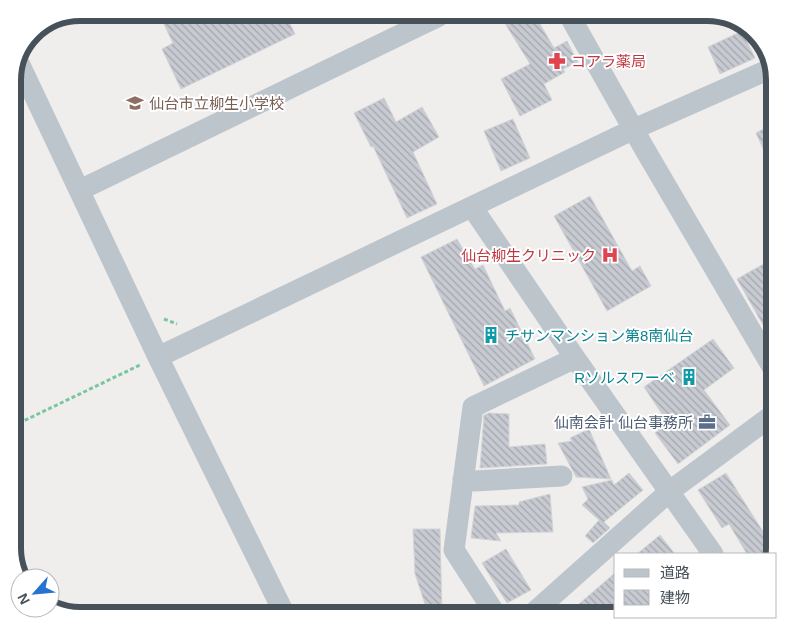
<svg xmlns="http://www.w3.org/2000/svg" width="787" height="628" viewBox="0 0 787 628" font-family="Arial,'Noto Sans JP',sans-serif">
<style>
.building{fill:url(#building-back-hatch);stroke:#d2d4d8}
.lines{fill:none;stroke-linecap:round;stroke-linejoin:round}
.path{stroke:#79c69f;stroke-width:3;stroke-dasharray:4 2.5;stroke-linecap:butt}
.minor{stroke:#bcc5cb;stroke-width:21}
.labels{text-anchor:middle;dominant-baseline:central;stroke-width:4;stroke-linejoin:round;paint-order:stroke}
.health-label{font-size:15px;fill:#be3a42;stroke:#fff;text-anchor:start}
.education-label{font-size:15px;fill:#785e54;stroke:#fff;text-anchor:start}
.culture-label{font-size:15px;fill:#0d838f;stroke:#fff;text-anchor:start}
.service-label{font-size:15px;fill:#4e5e75;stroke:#fff;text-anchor:end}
.rim{fill:none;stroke:#475159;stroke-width:6}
</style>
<defs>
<pattern id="building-back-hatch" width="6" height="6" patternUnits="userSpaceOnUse" patternTransform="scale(1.25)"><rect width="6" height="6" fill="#c7cad0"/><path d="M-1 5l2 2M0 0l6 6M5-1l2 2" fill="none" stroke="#a3a6ac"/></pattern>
</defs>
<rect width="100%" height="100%" fill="#f0eded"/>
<path class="building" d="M158 12H284L295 34 181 89 162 49 173 43Z
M498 12H533L554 48 567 41 578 62 563 69 565 72 544 84 552 100 520 116 501 79 530 64Z
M742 31 755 58 720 74 708 47Z
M384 98 396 122 422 107 439 137 413 152 437 204 407 218 373 146 371 147 354 113Z
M513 119 530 158 501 171 484 131Z
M774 123V173L756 133Z
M590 196 632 271 640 266 651 286 607 311 554 216Z
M457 239 475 269 483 265 505 311 510 308 535 359 484 386 421 257Z
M767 262 774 274V318L763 325 737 279Z
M713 339 734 368 704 390 730 425 678 464 655 433 668 423 644 387Z
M489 413 509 414V447L545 444 547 464 480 468 484 415Z
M589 429 611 479 576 477 558 443 572 441 570 438Z
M629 473 643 490 604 522 610 528 593 543 585 536 599 520 582 505 588 499 582 487 612 480 614 485Z
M726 473 774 549 772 554H747L729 524 722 528 698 490Z
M550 494 553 532 496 533 501 541 471 538 475 506 519 505V502Z
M413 529H440L442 616H429L415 574Z
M660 535 675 554H637Z
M506 549 531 590 507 603 482 563Z
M616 572V616H565Z"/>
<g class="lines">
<path class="path" d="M164 319 177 324
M13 426 140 365"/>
<path class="minor" d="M568 13 644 148 774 370
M19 63 158 357 285 615
M80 190 439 16 437 13
M472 207 575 358 713 554
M158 357 634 129 770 69
M463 479 475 481 562 476
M496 615 454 550 473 407 575 358
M531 615 670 491 774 414"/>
</g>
<defs>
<g id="pharmacy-bare" transform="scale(1.35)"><path d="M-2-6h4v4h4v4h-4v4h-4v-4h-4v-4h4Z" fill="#e0444e" stroke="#fff" stroke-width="2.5" paint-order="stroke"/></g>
<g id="school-bare" transform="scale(1.35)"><path d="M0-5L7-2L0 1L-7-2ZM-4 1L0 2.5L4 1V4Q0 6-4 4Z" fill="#8d6e63" stroke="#fff" stroke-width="2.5" paint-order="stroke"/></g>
<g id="hospital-bare" transform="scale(1.35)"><path d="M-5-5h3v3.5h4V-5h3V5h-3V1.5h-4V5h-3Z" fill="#e0444e" stroke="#fff" stroke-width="2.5" paint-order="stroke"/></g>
<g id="building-bare" transform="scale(1.35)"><path d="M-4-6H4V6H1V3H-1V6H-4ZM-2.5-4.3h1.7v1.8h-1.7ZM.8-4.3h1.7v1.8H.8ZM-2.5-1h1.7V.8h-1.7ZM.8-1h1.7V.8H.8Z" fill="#0f9aa8" stroke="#fff" stroke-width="2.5" paint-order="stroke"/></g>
<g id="office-bare" transform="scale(1.35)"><path d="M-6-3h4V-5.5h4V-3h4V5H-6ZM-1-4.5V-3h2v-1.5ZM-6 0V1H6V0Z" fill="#5c6f8a" stroke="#fff" stroke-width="2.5" paint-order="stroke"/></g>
</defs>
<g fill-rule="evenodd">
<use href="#pharmacy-bare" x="557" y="61"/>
<use href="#school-bare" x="135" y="103"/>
<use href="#hospital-bare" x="610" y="255"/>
<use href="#building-bare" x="491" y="335"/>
<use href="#building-bare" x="689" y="377"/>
<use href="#office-bare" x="707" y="422"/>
</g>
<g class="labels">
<g class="health-label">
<text x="571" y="61">コアラ薬局</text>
<text x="596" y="255" text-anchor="end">仙台柳生クリニック</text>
</g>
<g class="education-label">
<text x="149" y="103">仙台市立柳生小学校</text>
</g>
<g class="culture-label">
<text x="505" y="335">チサンマンション第8南仙台</text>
<text x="675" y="377" text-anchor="end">Rソルスワーベ</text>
</g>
<g class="service-label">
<text x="693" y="422">仙南会計 仙台事務所</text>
</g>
</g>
<path d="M0 0H787V628H0ZM80 21H707A59 59 0 0 1 766 80V548A59 59 0 0 1 707 607H80A59 59 0 0 1 21 548V80A59 59 0 0 1 80 21Z" fill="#fff" fill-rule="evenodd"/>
<path class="rim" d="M80 21H707A59 59 0 0 1 766 80V548A59 59 0 0 1 707 607H80A59 59 0 0 1 21 548V80A59 59 0 0 1 80 21Z"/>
<rect x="614" y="553" width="162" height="65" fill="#ffffff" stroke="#b5b9bd"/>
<rect x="624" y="569" width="25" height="8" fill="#bcc5cb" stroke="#b5b9bd"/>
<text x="660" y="578" font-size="15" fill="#475159">道路</text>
<rect x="624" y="590" width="25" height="15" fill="url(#building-back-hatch)" stroke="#b5b9bd"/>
<text x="660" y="603" font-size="15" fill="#475159">建物</text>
<g transform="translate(35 593) rotate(243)"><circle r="24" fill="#ffffff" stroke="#b5b9bd"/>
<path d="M0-4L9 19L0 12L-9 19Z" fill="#2673d1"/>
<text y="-8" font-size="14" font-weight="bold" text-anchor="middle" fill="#475159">N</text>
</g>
</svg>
